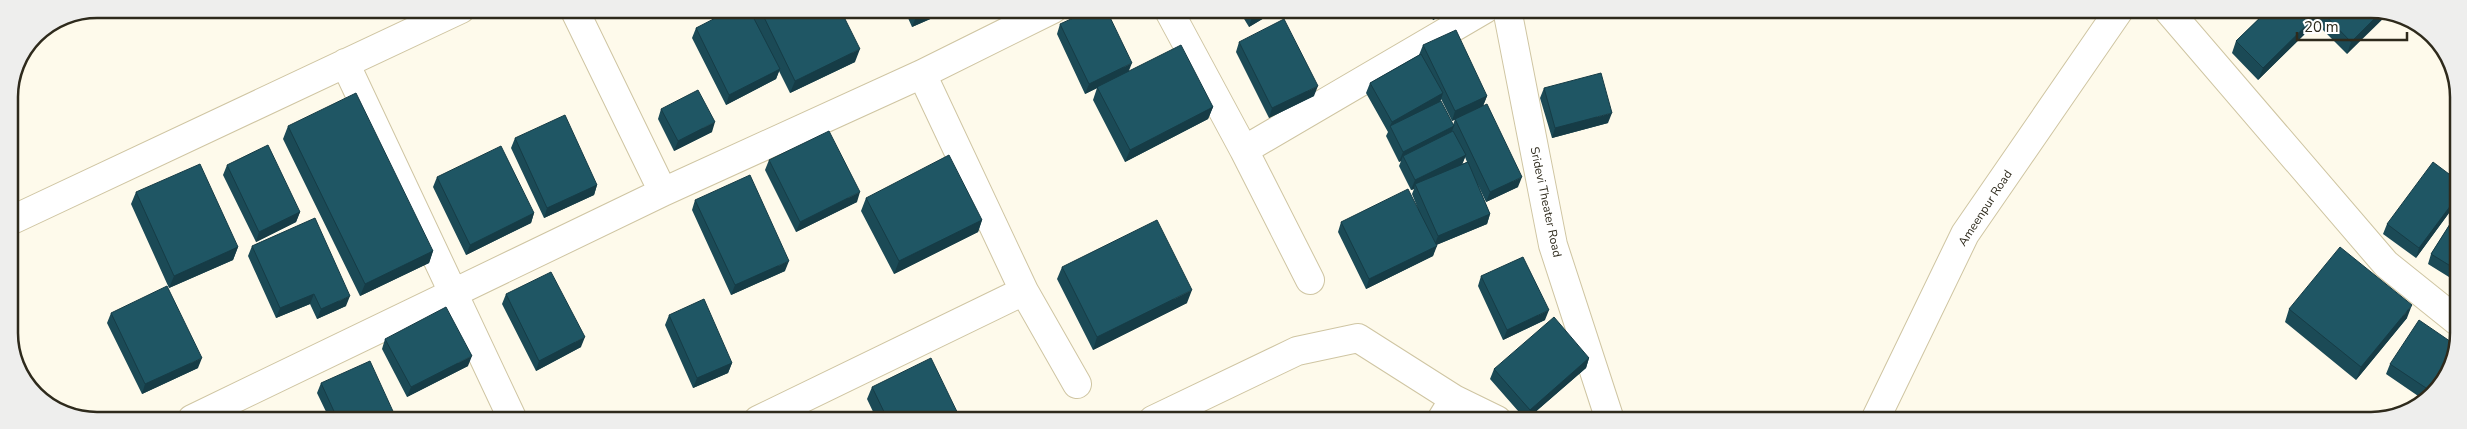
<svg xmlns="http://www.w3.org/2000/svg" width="2467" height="429" viewBox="0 0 2467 429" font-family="'Nunito Sans',sans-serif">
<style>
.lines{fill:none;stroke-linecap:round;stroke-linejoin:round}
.street-casing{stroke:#cfc5a2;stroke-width:30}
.secondary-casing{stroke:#cfc5a2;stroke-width:30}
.street{stroke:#fff;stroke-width:28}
.secondary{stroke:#fff;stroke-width:28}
.wall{fill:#1b4a56;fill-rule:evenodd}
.shaded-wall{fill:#163c46}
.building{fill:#1f5664;stroke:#163c46}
.labels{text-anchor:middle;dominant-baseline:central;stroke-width:5;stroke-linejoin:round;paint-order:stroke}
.street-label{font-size:12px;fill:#2e2a1c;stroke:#fff}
.rim{fill:none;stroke:#2e2a1c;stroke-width:2.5}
</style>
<rect width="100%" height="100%" fill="#fefaeb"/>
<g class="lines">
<g class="street-casing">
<path id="street" d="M574 9 663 192
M1168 9 1244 150 1310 280
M1507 9 1553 245 1610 420
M2167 9 2386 264 2457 321
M345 63 513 420
M1244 150 1485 9
M10 221 461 9
M1024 291 1077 384
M192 419 663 192 922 74 1053 9
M758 420 1024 291 922 74
M1153 420 1297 351 1358 338 1454 399 1497 420
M1441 420 1454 399"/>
</g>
<g class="secondary-casing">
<path id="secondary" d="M1875 420 1965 234 2120 9"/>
</g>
<use href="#street" class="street"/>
<use href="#secondary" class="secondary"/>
</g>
<path class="wall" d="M750 9H840L855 62 790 93 779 71 776 79 726 105 692 38 696 28Z
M904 9H953L912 27Z
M1238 9H1279L1249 27Z
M1343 9H1357L1347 16Z
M1427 9H1453L1433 20Z
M2268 10H2382L2347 54 2316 23 2258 80 2232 53 2236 41Z
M1060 24 1129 71 1213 107 1208 119 1125 162 1093 100 1097 88 1085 94 1057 34Z
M1239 42 1314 96 1269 118 1236 52Z
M1423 45 1487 96 1483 106 1452 121 1441 99 1440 101 1453 125 1455 119 1518 187 1486 202 1477 183 1490 214 1487 224 1436 245 1433 256 1366 289 1338 232 1341 222 1418 209 1412 194 1414 189 1411 190 1399 166 1401 161 1399 162 1386 136 1388 132 1366 93 1370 83 1419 55ZM1465 157 1467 162 1462 164Z
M1544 88 1608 123 1552 138 1540 98Z
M661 109 712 132 674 151 658 119Z
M288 126 433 251 429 263 360 296 283 139Z
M515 138 597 185 594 195 544 218 511 148Z
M769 160 857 202 796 232 765 170Z
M227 165 300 212 296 222 256 242 223 175Z
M437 177 534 213 531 223 466 255 433 187Z
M2457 180V202L2416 258 2383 234 2387 224Z
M136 192 238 247 233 260 169 288 131 204Z
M866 198 982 220 978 232 894 274 861 211Z
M695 200 785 271 731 295 692 210Z
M2457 213V282L2428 264 2431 254Z
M252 246 346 306 317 319 310 304 276 318 248 256Z
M1062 267 1187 303 1093 350 1057 279Z
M1481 276 1545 320 1503 340 1478 286Z
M506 294 581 347 536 371 502 304Z
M2289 309 2407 318 2356 380 2285 322Z
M111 313 198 368 142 394 107 323Z
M669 315 732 363 728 373 693 388 665 325Z
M385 339 468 366 407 397 382 349Z
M2457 346 2429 398 2424 400 2386 374 2390 364Z
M1589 358 1586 368 1526 420 1490 379 1494 369Z
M321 383 397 420H330L317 393Z
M872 387 961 420H877L867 399Z"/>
<path class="shaded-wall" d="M934 9H953L912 27 916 17Z
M1266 9H1279L1249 27 1252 17Z
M1350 9H1357L1347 16Z
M1438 9H1453L1433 20 1437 10Z
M2383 10 2389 13 2347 54 2351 42Z
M2321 11 2316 23 2258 80 2263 68Z
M860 49 855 62 790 93 795 81Z
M1132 63 1128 73 1085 94 1089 84Z
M780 69 776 79 726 105 729 95Z
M1318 86 1314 96 1269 118 1272 108Z
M1443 93 1440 103 1390 126 1392 122Z
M1487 96 1483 106 1452 121 1455 111Z
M1213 107 1208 119 1125 162 1130 150Z
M1612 113 1608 123 1552 138 1555 128Z
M715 122 712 132 674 151 678 141Z
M1454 126 1450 136 1403 156 1401 161 1399 162 1403 152Z
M1466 155 1462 165 1415 184 1414 189 1411 190 1415 180Z
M1522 177 1518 187 1486 202 1490 192Z
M597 185 594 195 544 218 547 208Z
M860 192 857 202 796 232 800 222Z
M2457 197V202L2416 258 2419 248Z
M300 212 296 222 256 242 259 232Z
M534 213 531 223 466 255 470 245Z
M1490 214 1487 224 1434 246 1438 236Z
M982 220 978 232 894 274 899 261Z
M1437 246 1433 256 1366 289 1369 279Z
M238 247 233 260 169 288 174 276Z
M433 251 429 263 360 296 365 284Z
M789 261 785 271 731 295 735 285Z
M1192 290 1187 303 1093 350 1097 337Z
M314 294 310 304 276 318 280 308Z
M350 296 346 306 317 319 321 309Z
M2412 305 2407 318 2356 380 2361 367Z
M1549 310 1545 320 1503 340 1507 330Z
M585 337 581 347 536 371 539 361Z
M472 356 468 366 407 397 411 387Z
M202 358 198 368 142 394 145 384Z
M1589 358 1586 368 1526 420 1530 410Z
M732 363 728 373 693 388 697 378Z"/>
<path class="building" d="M733 9H749L780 69 729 95 696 28Z
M760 9H840L860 49 795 81Z
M912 9H934L916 17Z
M1093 9H1106L1132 63 1089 84 1060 24Z
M1247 9H1266L1252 17Z
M2268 10H2383L2351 42 2321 11 2263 68 2236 41Z
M1284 19 1318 86 1272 108 1239 42Z
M1456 30 1487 96 1455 111 1423 45Z
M1181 45 1213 107 1130 150 1097 87Z
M1421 54 1443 93 1392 122 1370 83Z
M1601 73 1612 113 1555 128 1544 88Z
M698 90 715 122 678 141 661 109Z
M356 93 433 251 365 284 288 126Z
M1441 101 1454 126 1403 152 1390 126Z
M1487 104 1522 177 1490 192 1455 119Z
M565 115 597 185 547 208 515 138Z
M829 131 860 192 800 222 769 160Z
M1453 131 1466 155 1415 180 1403 156Z
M268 145 300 212 259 232 227 165Z
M501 146 534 213 470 245 437 177Z
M949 155 982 220 899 261 866 198Z
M1468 162 1490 214 1438 236 1415 184Z
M2433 162 2457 180V197L2419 248 2387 224Z
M200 164 238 247 174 276 136 192Z
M750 175 789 261 735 285 695 200Z
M1408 189 1437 246 1369 279 1341 222Z
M2457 213V270L2431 254Z
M315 218 350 296 321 309 314 294 280 308 252 246Z
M1157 220 1192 290 1097 337 1062 267Z
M2340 247 2412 305 2361 367 2289 309Z
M1523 257 1549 310 1507 330 1481 276Z
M551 272 585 337 539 361 506 294Z
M167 286 202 358 145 384 111 313Z
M704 299 732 363 697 378 669 315Z
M446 307 472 356 411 387 385 339Z
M1554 317 1589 358 1530 410 1494 369Z
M2419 320 2457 346 2432 392 2390 364Z
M931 358 961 420H888L872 387Z
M370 361 397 420H338L321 383Z"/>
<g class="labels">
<g class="street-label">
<text transform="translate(1546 202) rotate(78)">Sridevi Theater Road</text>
<text transform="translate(1985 208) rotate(-57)">Ameenpur Road</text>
</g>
</g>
<path d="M0 0H2467V429H0ZM97 18H2371A79 79 0 0 1 2450 97V333A79 79 0 0 1 2371 412H97A79 79 0 0 1 18 333V97A79 79 0 0 1 97 18Z" fill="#eeeeed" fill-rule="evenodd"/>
<path class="rim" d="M97 18H2371A79 79 0 0 1 2450 97V333A79 79 0 0 1 2371 412H97A79 79 0 0 1 18 333V97A79 79 0 0 1 97 18Z"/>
<path d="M2297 32v8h110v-8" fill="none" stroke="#2e2a1c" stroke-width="2.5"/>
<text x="2304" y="32" font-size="15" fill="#2e2a1c" stroke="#ffffff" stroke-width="4" paint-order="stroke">20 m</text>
</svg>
